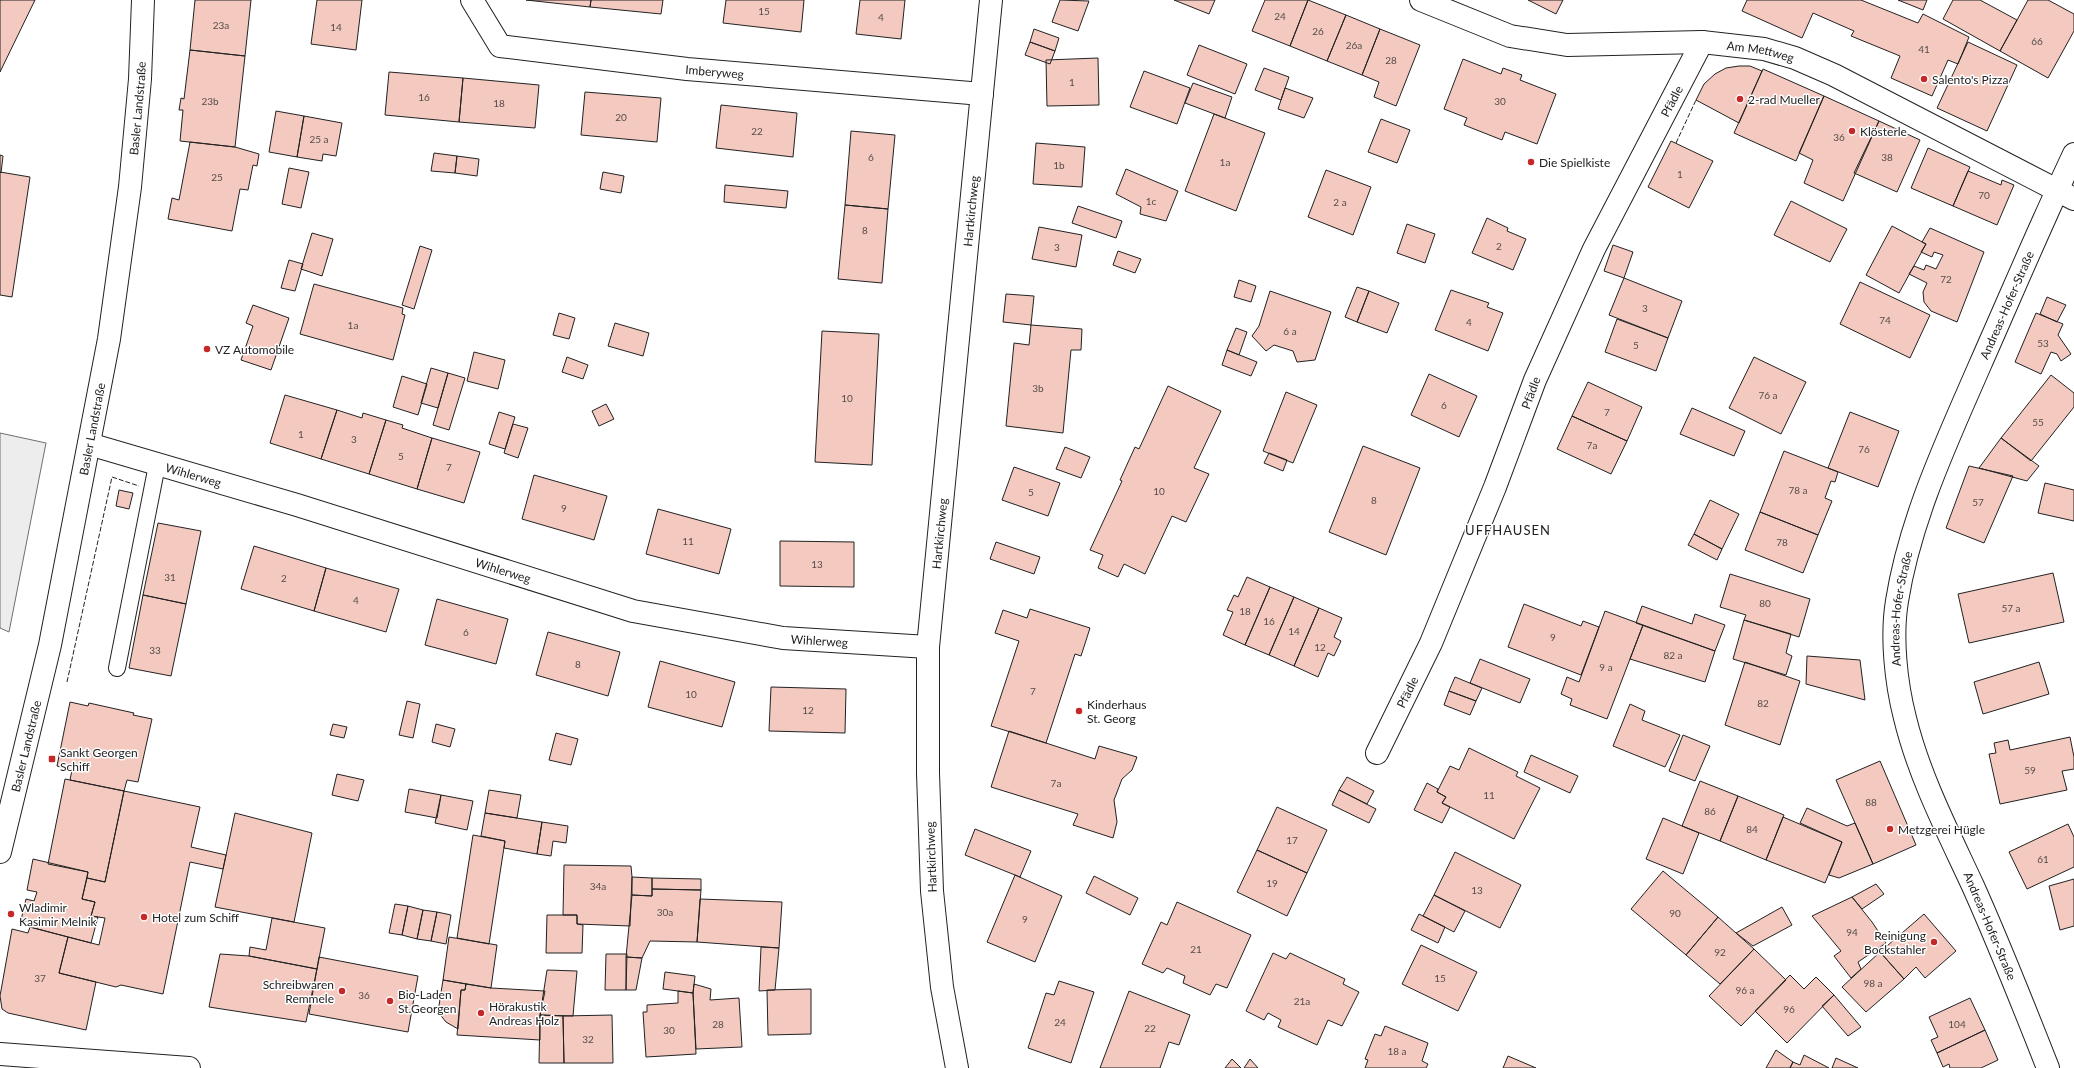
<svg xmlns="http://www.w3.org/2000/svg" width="2074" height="1068" viewBox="0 0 2074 1068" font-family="Lato,sans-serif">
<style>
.parking{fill:#ededed;stroke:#6f6f6f}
.building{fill:#f3c9c0;stroke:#222}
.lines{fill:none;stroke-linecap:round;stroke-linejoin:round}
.lane-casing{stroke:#222;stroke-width:18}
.street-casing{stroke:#222;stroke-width:24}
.secondary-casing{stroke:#222;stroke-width:24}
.lane{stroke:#fff;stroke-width:16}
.street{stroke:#fff;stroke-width:22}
.secondary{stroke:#fff;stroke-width:22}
.fence{stroke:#222;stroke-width:1;stroke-dasharray:5 2;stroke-linecap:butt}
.poi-dot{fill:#c62828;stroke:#fff;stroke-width:1.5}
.labels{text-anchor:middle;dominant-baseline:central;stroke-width:3;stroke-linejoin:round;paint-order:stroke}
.number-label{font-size:10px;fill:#564c4a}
.street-label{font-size:12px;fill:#222;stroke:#fff}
.poi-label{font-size:12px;fill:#222;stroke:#fff;text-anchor:start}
.neighbourhood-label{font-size:13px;letter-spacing:1px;fill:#222;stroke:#fff}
</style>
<rect width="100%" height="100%" fill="#fff"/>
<path class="parking" d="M0 433 46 443 9 632 0 628Z"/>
<path class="building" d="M0 0H35L0 72Z
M195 0H251L245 56 190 50Z
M317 0H362L356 50 311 44Z
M526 0H591L590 7Z
M591 0H663L661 14 590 7Z
M726 0H804L801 32 723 23Z
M860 0H905L901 39 856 34Z
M1060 0 1089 1 1078 31 1052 22Z
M1174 0H1215L1209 14Z
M1265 0H1308L1290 46 1252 31Z
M1308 0 1346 15 1327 61 1290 46Z
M1528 0H1563L1556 14Z
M1747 0H1861L1918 23 1923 14 1969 37 1958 64 1948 60 1932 96 1891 78 1900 56 1851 36 1854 31 1813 13 1802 38 1742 11Z
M1898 0H1927L1923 10Z
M1953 0H1980L2017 20 2000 51 1943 19Z
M2028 0H2048L2074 14V31L2048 78 2000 51Z
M1346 15 1380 29 1362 75 1327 61Z
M1034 29 1059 38 1055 51 1030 42Z
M1380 29 1420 45 1396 106 1374 97 1379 82 1362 75Z
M1030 42 1055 51 1050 64 1025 55Z
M1968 42 2017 65 1987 131 1937 108Z
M1199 45 1247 64 1235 94 1187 75Z
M190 50 245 56 235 147 180 141 183 110H179L181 98 184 99Z
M1098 58 1099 105 1047 106 1046 60Z
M1463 59 1501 74 1503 68 1522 75 1520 80 1556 94 1537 144 1505 132 1502 140 1464 125 1467 118 1444 109Z
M1739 66H1750L1762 71 1739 123 1696 100 1704 84 1715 74 1726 68Z
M1264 68 1289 77 1281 100 1255 90Z
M1763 69 1824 96 1796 161 1734 133Z
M1144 71 1190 88 1177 124 1130 107Z
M389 72 463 78 459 122 385 115Z
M463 78 539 85 535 128 459 122Z
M1193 83 1232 97 1225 118 1185 103Z
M1285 88 1313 98 1304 118 1278 109Z
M585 92 661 98 657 142 581 135Z
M1824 96 1879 121 1843 201 1804 183 1813 160 1799 153Z
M721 105 797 113 793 157 716 148Z
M276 111 304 116 297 157 269 152Z
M1214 114 1265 133 1236 211 1185 191Z
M304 116 342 123 336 156 323 154 322 161 297 157Z
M1381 119 1410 130 1397 163 1368 152Z
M1879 121 1920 140 1897 192 1854 173Z
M851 131 895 135 888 209 845 205Z
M1671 141 1713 161 1689 208 1648 187Z
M190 142 235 147 259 154 257 166 253 165 248 190 240 189 232 231 168 219 172 198 179 200Z
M1036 143 1085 147 1082 187 1033 184Z
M1928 148 1970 167 1953 206 1911 188Z
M434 153 457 156 455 173 431 171Z
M0 155 3 156 1 173 0 172Z
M457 156 479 159 477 176 455 173Z
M289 168 309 172 301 208 282 204Z
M1126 169 1178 191 1166 221 1140 214 1141 207 1116 194Z
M1326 170 1371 187 1353 235 1308 217Z
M1968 171 2001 185 2002 180 2014 185 1997 225 1953 206Z
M0 172 30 177 12 297 0 295Z
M603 172 624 176 621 193 600 189Z
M725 185 788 191 786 208 724 202Z
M1791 201 1847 229 1830 262 1774 235Z
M845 205 888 209 882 283 838 279Z
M1078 206 1122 221 1116 238 1072 223Z
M1487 218 1508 228 1507 231 1526 239 1513 270 1472 253Z
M1407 224 1435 234 1425 263 1397 253Z
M1892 226 1926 244 1899 293 1866 275Z
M1039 227 1082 235 1076 267 1032 259Z
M1930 228 1984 252 1957 322 1931 311 1924 302 1923 292 1927 283 1909 274 1914 266 1924 270 1926 265 1936 269 1943 255 1934 252 1932 257 1921 252 1926 244 1922 242Z
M312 233 333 239 322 276 301 269Z
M1613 245 1633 252 1624 278 1604 271Z
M420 246 432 250 414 309 402 305Z
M1118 251 1141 259 1135 273 1113 265Z
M289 260 303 264 295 291 281 288Z
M1624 278 1682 301 1668 338 1609 315Z
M1239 280 1256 286 1251 302 1234 297Z
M1860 282 1930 315 1910 358 1840 324Z
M314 284 403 308 402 314 405 315 393 360 300 334Z
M1357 287 1369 291 1357 322 1345 317Z
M1451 290 1489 303 1487 307 1503 313 1488 351 1435 330Z
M1270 291 1331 312 1315 360 1297 362 1293 351 1274 345 1266 351 1252 336 1259 326Z
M1369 291 1399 303 1387 333 1357 322Z
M1006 294 1034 296 1031 325 1003 322Z
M2047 297 2066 305 2057 322 2040 314Z
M253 305 289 318 271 370 241 360 253 326 246 323Z
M559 313 575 318 569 339 553 335Z
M2036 313 2063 324 2058 335 2071 354 2061 361 2057 354 2051 352 2041 374 2015 362Z
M1617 319 1668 338 1656 371 1605 352Z
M615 323 649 333 643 356 608 346Z
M1031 325 1082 329 1081 350H1071L1063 433 1006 426 1014 343 1029 345Z
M1236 328 1247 332 1239 355 1227 350Z
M822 331 879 334 872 465 815 462Z
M1227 350 1257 362 1251 376 1222 365Z
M474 352 505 360 498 389 467 381Z
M567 357 588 365 583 379 562 372Z
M1754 357 1806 382 1781 434 1729 408Z
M431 368 448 373 438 408 421 403Z
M448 373 465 378 449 430 433 425Z
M1429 374 1477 396 1459 437 1411 415Z
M2051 375 2074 393V407L2031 461 2001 438Z
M402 376 427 384 418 415 393 407Z
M1588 382 1642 407 1627 441 1572 416Z
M1168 386 1221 411 1194 468 1209 474 1186 522 1172 516 1145 574 1124 564 1118 577 1098 568 1103 555 1090 550 1122 481 1120 480 1135 447 1139 449Z
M1286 392 1317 405 1293 463 1263 451Z
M285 395 337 410 321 459 270 443Z
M606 404 614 419 599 426 592 411Z
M1692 408 1745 431 1734 456 1680 434Z
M337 410 362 418 363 413 386 420 369 474 321 459Z
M499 412 515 417 505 449 489 444Z
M1850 412 1899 431 1878 487 1828 468Z
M1572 416 1627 441 1611 474 1557 449Z
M386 420 403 425 402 428 432 438 417 489 369 474Z
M513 424 528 428 518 458 504 453Z
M432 438 480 452 464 503 417 489Z
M2001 438 2039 466 2027 481 1979 468Z
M1363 446 1420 468 1386 555 1329 532Z
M1065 447 1090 457 1081 478 1056 469Z
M1784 451 1838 472 1835 482 1831 481 1825 498 1832 501 1818 535 1760 512Z
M1269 453 1287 460 1283 471 1264 463Z
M1969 466 2013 476 1984 543 1946 528Z
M1014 467 1060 483 1048 516 1002 500Z
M534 475 607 496 594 540 522 519Z
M2045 483 2074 490V521L2038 513Z
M119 490 133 493 129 509 116 506Z
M1710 500 1739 514 1722 549 1694 534Z
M658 509 731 529 719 574 646 554Z
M1760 512 1818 535 1803 573 1745 550Z
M158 523 201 531 186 604 143 595Z
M1694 534 1722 549 1717 560 1688 545Z
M780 541 854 542V587L780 586Z
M996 542 1040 557 1034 574 990 559Z
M254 546 326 568 314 611 241 589Z
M326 568 399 589 386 632 314 611Z
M2053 573 2064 622 1969 643 1958 594Z
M1730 574 1810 599 1799 637 1744 620 1746 615 1720 607Z
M1247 577 1270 587 1245 645 1223 635 1233 612 1227 610 1234 595 1238 597Z
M1270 587 1294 597 1269 655 1245 645Z
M143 595 186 604 171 676 129 668Z
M1294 597 1319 608 1294 666 1269 655Z
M437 599 508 619 496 664 425 645Z
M1524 604 1581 626 1583 621 1599 627 1581 675 1508 647Z
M1642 606 1692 624 1695 614 1725 625 1715 651 1636 623Z
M1319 608 1342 618 1334 637 1341 641 1334 656 1328 653 1318 677 1294 666Z
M1030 609 1090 628 1081 656 1075 654 1046 743 991 726 1019 641 995 633 1003 610 1027 618Z
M1605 611 1643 625 1607 719 1570 705 1572 699 1561 694 1567 677 1579 682Z
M1744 620 1791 634 1786 653 1792 656 1786 675 1733 659Z
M1643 625 1715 651 1705 682 1630 659Z
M548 632 620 652 608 696 536 675Z
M1807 656 1860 660 1865 700 1806 684Z
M1480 659 1530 679 1520 703 1470 683Z
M660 661 735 682 722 727 648 707Z
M1745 662 1800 681 1780 745 1725 725Z
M2039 662 2049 694 1983 714 1974 682Z
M1455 677 1482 688 1476 701 1449 691Z
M771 687 846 689 845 733 769 731Z
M1449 691 1476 701 1470 715 1444 705Z
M407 701 420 704 413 738 399 735Z
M70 702 88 706 89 703 134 713 133 715 152 719 138 782 127 780 124 791 70 780 72 770 57 766Z
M1630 704 1645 711 1642 720 1680 735 1665 767 1613 746Z
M333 724 347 727 344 738 330 735Z
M436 724 455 729 450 747 432 742Z
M1009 731 1095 759 1099 746 1137 757 1132 770 1122 779 1114 800 1117 822 1113 838 1073 825 1078 814 991 787Z
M556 733 578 739 571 765 549 760Z
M1683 735 1710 746 1695 781 1669 771Z
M2070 737 2074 757V769L2062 771 2067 790 2000 804 1989 754 1996 753 1994 743 2008 740 2010 750Z
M1469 748 1518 772 1516 776 1540 788 1514 839 1442 803 1446 797 1437 792 1450 766 1459 770Z
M1531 755 1578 776 1570 793 1524 772Z
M1880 761 1916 845 1873 864 1836 780Z
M337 774 364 780 358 801 332 795Z
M1347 777 1374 791 1367 804 1339 790Z
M65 779 124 791 105 882 87 878 88 872 48 864Z
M1700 781 1738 796 1720 841 1682 826Z
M1427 783 1438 789 1437 792 1446 797 1442 803 1450 807 1442 823 1414 810Z
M409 789 441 795 437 818 405 812Z
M489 790 521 795 517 818 485 813Z
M1339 790 1376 809 1369 823 1332 805Z
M124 791 200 807 191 847 226 855 223 869 190 862 163 994 121 985 116 987 59 973 68 937 99 945 105 918 91 916 95 902 82 899 87 878 105 882Z
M441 795 473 801 467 830 435 823Z
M1738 796 1784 815 1766 860 1720 841Z
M1277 807 1327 830 1307 873 1257 850Z
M1807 808 1847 826 1855 823 1873 864 1839 878 1829 875 1842 842 1800 823Z
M235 813 312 833 294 922 215 907Z
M485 813 542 822 537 854 504 848 505 841 481 836Z
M1783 817 1842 842 1825 883 1766 860Z
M1663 818 1699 833 1683 874 1646 859Z
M542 822 568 826 566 843 553 841 551 856 537 854Z
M2068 824 2074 837V867L2027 889 2009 852Z
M975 829 1031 851 1020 877 965 855Z
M473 835 505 841 489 944 457 938Z
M1257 850 1307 873 1287 916 1237 892Z
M1455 852 1521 885 1500 928 1434 895Z
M33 859 88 872 82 899 95 902 91 916 98 917 91 943 30 927V922L21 920 26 899 34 901 37 892 27 890Z
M564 865 631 866 632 877 630 926 577 924V915H563Z
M1663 871 1718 917 1686 955 1631 909Z
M1015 875 1062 896 1035 962 987 942Z
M1094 876 1138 898 1130 915 1086 893Z
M632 877 652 878V896L632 895Z
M652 878 701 879V890L652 889Z
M2074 879V926L2060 930 2049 886Z
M1876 884 1884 894 1862 909 1852 897Z
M652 889 701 890 697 942 650 941 642 958 626 957 632 895 652 896Z
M1434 895 1465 911 1454 932 1423 916Z
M1852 897 1872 922 1886 943 1858 962 1861 969 1851 978 1834 956 1841 951 1812 916Z
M700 899 782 902 779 948 697 942Z
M1177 902 1251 935 1227 988 1216 984 1210 995 1183 983 1185 976 1167 968 1163 973 1142 964 1161 922 1167 925Z
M395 904 408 906 402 935 389 933Z
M408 906 423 910 417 939 402 935Z
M1782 907 1792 925 1753 946 1736 933Z
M423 910 437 912 431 941 417 939Z
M437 912 451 915 446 944 431 941Z
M1419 914 1445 927 1438 943 1411 930Z
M1924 914 1956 951 1925 978 1916 967 1904 979 1880 952Z
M547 915H577V924L583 925 582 953H546Z
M1718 917 1754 949 1720 984 1686 955Z
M272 918 325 928 317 969 249 956 250 947 266 950Z
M30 927 68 937 59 973 96 982 86 1030 8 1013 2 1009 0 996 12 929 28 933Z
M449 937 497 945 491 988 443 980Z
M1421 945 1477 972 1458 1011 1402 984Z
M761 947 779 948 775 990 759 991Z
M1754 949 1786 980 1741 1026 1709 996Z
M1880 952 1904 979 1866 1012 1842 987Z
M1273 953 1286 959 1290 953 1345 979 1343 984 1359 992 1342 1026 1328 1020 1317 1045 1278 1027 1281 1020 1268 1013 1264 1020 1246 1011Z
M220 954 249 956 317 969 306 1022 209 1007Z
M606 954H627L626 990H605Z
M319 957 418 976 408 1032 309 1014Z
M626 957 642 958 636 990H626Z
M547 970 577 971 573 1016 540 1015Z
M665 972 695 976 693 993 663 989Z
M1790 975 1804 989 1816 977 1834 995 1787 1043 1755 1011Z
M443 980 466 984 465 990H461L458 1029 446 1022 438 1012Z
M1059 981 1094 992 1071 1063 1028 1048 1046 993 1054 995Z
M466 984 491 988 545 991 540 1015V1040L457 1035 461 990H465Z
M694 984 711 989 710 1000 739 998 742 1047 696 1049 693 993Z
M811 989V1034L768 1035 767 990Z
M678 991 693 993 696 1054 646 1057 643 1012H647V1005L678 1003Z
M1129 991 1190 1015 1179 1045 1169 1042 1160 1068H1100Z
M1834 995 1861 1027 1848 1036 1822 1006Z
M1970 998 1985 1030 1937 1053 1931 1040 1938 1037 1929 1017Z
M540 1015 563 1016 564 1063H539Z
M612 1015 613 1063H564L563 1016Z
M1385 1026 1428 1043 1422 1061 1428 1064 1426 1068H1365L1368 1060 1365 1059 1375 1034 1381 1036Z
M1985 1030 1998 1060 1981 1068H1950L1949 1064 1943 1067 1937 1053Z
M1776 1050 1793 1062 1790 1068H1766Z
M1804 1055 1829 1068H1790L1793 1062 1800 1065Z
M1508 1056 1536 1068H1503Z
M1836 1058 1858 1068H1832Z
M1232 1059 1241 1068H1225Z
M1250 1059 1258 1068H1244Z"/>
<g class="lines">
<g class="lane-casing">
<path id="lane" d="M117 668 157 465"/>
</g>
<g class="street-casing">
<g id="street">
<path id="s1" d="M472 0 500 46 687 69 982 94"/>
<path id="s2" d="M1421 0 1510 36 1567 45 1702 42 1764 49 1795 58 1834 75 2074 199"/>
<path id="s3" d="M89 444 297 505 633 611 783 638 928 647"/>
<path id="s4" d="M1377 753 1431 643 1495 487 1535 380 1594 249 1702 42"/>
<path d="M0 1054 189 1068"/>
<path id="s5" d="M957 1068 942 987 932 891 928 773V647L991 0"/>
<path id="s6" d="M2048 1068C2024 1007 2000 946 1973 886 1948 832 1919 776 1905 718 1896 683 1891 637 1897 601 1910 519 1947 441 1980 365 2011 295 2041 224 2074 154"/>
</g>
</g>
<g class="secondary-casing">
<g id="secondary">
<path id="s7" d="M0 852 50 645 109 339 130 187 140 79 143 0"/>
</g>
</g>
<use href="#lane" class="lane"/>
<use href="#street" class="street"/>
<use href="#secondary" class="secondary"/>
<path class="fence" d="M1676 143 1696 100
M67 682 112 477 139 486"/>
</g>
<g class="poi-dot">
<circle cx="1924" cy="79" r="4"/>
<circle cx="1740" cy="99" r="4"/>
<circle cx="1852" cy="131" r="4"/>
<circle cx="1531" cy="162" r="4"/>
<circle cx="207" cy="349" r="4"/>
<circle cx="1079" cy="711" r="4"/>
<rect x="48" y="755" width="8" height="8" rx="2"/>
<circle cx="1890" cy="829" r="4"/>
<circle cx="11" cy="914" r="4"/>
<circle cx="144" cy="917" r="4"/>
<circle cx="1934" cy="942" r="4"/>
<circle cx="342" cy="991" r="4"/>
<circle cx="390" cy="1001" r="4"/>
<circle cx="481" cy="1013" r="4"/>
</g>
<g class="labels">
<g class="number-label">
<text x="764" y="11">15</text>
<text x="1280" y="16">24</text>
<text x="881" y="17">4</text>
<text x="221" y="25">23a</text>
<text x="336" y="27">14</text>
<text x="1318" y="31">26</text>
<text x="2037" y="41">66</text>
<text x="1354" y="45">26a</text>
<text x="1924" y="49">41</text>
<text x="1391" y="60">28</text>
<text x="1072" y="82">1</text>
<text x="424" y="97">16</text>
<text x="210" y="101">23b</text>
<text x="1500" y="101">30</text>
<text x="499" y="103">18</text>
<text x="621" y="117">20</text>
<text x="757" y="131">22</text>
<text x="1839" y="137">36</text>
<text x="319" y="139">25 a</text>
<text x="871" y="157">6</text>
<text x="1887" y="157">38</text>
<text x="1225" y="162">1a</text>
<text x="1059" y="165">1b</text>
<text x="1680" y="174">1</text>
<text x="217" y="177">25</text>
<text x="1984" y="195">70</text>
<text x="1151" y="201">1c</text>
<text x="1340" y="202">2 a</text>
<text x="865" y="230">8</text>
<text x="1499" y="246">2</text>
<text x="1057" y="247">3</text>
<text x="1946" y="279">72</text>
<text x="1645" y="308">3</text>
<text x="1885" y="320">74</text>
<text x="1469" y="322">4</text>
<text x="353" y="325">1a</text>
<text x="1290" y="331">6 a</text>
<text x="2043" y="343">53</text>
<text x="1636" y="345">5</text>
<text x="1038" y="388">3b</text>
<text x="1768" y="395">76 a</text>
<text x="847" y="398">10</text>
<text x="1444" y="405">6</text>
<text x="1607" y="412">7</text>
<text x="2038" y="422">55</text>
<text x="301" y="434">1</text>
<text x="354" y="439">3</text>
<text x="1592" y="445">7a</text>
<text x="1864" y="449">76</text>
<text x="401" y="456">5</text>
<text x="449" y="467">7</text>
<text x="1798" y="490">78 a</text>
<text x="1159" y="491">10</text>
<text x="1031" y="492">5</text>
<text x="1374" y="500">8</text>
<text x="1978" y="502">57</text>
<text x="564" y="508">9</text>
<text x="688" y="541">11</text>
<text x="1782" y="542">78</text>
<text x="817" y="564">13</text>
<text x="170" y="577">31</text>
<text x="284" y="578">2</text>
<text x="356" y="600">4</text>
<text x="1765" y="603">80</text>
<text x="2011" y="608">57 a</text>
<text x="1245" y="611">18</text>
<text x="1269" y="621">16</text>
<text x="1294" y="631">14</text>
<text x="466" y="632">6</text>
<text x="1553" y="637">9</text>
<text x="1320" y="647">12</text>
<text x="155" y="650">33</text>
<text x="1673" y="655">82 a</text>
<text x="578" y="664">8</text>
<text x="1606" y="667">9 a</text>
<text x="1033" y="691">7</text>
<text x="691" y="694">10</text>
<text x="1763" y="703">82</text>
<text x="808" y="710">12</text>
<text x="2030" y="770">59</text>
<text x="1056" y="783">7a</text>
<text x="1489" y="795">11</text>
<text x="1871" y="802">88</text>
<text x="1710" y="811">86</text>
<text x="1752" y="829">84</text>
<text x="1292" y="840">17</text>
<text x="2043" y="859">61</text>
<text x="1272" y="883">19</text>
<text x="598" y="886">34a</text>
<text x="1477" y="890">13</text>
<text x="665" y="912">30a</text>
<text x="1675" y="913">90</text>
<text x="1025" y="919">9</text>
<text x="1852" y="932">94</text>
<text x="1196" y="949">21</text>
<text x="1720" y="952">92</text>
<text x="40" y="978">37</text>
<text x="1440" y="978">15</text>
<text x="1873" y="983">98 a</text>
<text x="1745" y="990">96 a</text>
<text x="364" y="995">36</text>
<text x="1302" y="1001">21a</text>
<text x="1789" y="1009">96</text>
<text x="1060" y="1022">24</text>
<text x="718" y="1024">28</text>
<text x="1957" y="1024">104</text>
<text x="1150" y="1028">22</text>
<text x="669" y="1030">30</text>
<text x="588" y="1039">32</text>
<text x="1397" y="1051">18 a</text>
</g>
<g class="street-label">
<text stroke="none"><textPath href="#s2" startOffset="348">Am Mettweg</textPath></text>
<text stroke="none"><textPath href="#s1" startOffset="270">Imberyweg</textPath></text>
<text stroke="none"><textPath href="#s4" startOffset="716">Pfädle</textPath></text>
<text stroke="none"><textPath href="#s7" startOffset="757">Basler Landstraße</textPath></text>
<text stroke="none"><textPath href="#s5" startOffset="861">Hartkirchweg</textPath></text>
<text stroke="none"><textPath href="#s6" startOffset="813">Andreas-Hofer-Straße</textPath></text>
<text stroke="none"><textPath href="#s4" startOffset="392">Pfädle</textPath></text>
<text stroke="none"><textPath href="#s7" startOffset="433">Basler Landstraße</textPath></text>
<text stroke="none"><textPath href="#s3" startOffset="109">Wihlerweg</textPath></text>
<text stroke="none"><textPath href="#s5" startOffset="537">Hartkirchweg</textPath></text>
<text stroke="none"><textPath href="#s3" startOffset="433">Wihlerweg</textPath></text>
<text stroke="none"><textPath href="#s6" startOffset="489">Andreas-Hofer-Straße</textPath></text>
<text stroke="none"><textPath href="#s3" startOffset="758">Wihlerweg</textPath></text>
<text stroke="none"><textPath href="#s4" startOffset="68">Pfädle</textPath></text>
<text stroke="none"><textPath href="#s7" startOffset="109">Basler Landstraße</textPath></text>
<text transform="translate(931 857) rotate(-92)">Hartkirchweg</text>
<text transform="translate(1990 926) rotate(67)">Andreas-Hofer-Straße</text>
</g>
<g class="poi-label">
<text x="1932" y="79">Salento's Pizza</text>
<text x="1748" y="99">2-rad Mueller</text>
<text x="1860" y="131">Klösterle</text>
<text x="1539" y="162">Die Spielkiste</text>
<text x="215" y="349">VZ Automobile</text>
<text x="1087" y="704">Kinderhaus<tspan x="1087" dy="14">St. Georg</tspan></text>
<text x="60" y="752">Sankt Georgen<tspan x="60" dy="14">Schiff</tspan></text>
<text x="1898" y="829">Metzgerei Hügle</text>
<text x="19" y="907">Wladimir<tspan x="19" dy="14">Kasimir Melnik</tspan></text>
<text x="152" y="917">Hotel zum Schiff</text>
<text x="1926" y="935" text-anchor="end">Reinigung<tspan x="1926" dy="14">Bockstahler</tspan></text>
<text x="334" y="984" text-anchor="end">Schreibwaren<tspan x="334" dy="14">Remmele</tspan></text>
<text x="398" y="994">Bio-Laden<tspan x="398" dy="14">St.Georgen</tspan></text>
<text x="489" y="1006">Hörakustik<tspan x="489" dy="14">Andreas Holz</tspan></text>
</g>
<g class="neighbourhood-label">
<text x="1508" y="530">UFFHAUSEN</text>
</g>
</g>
</svg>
